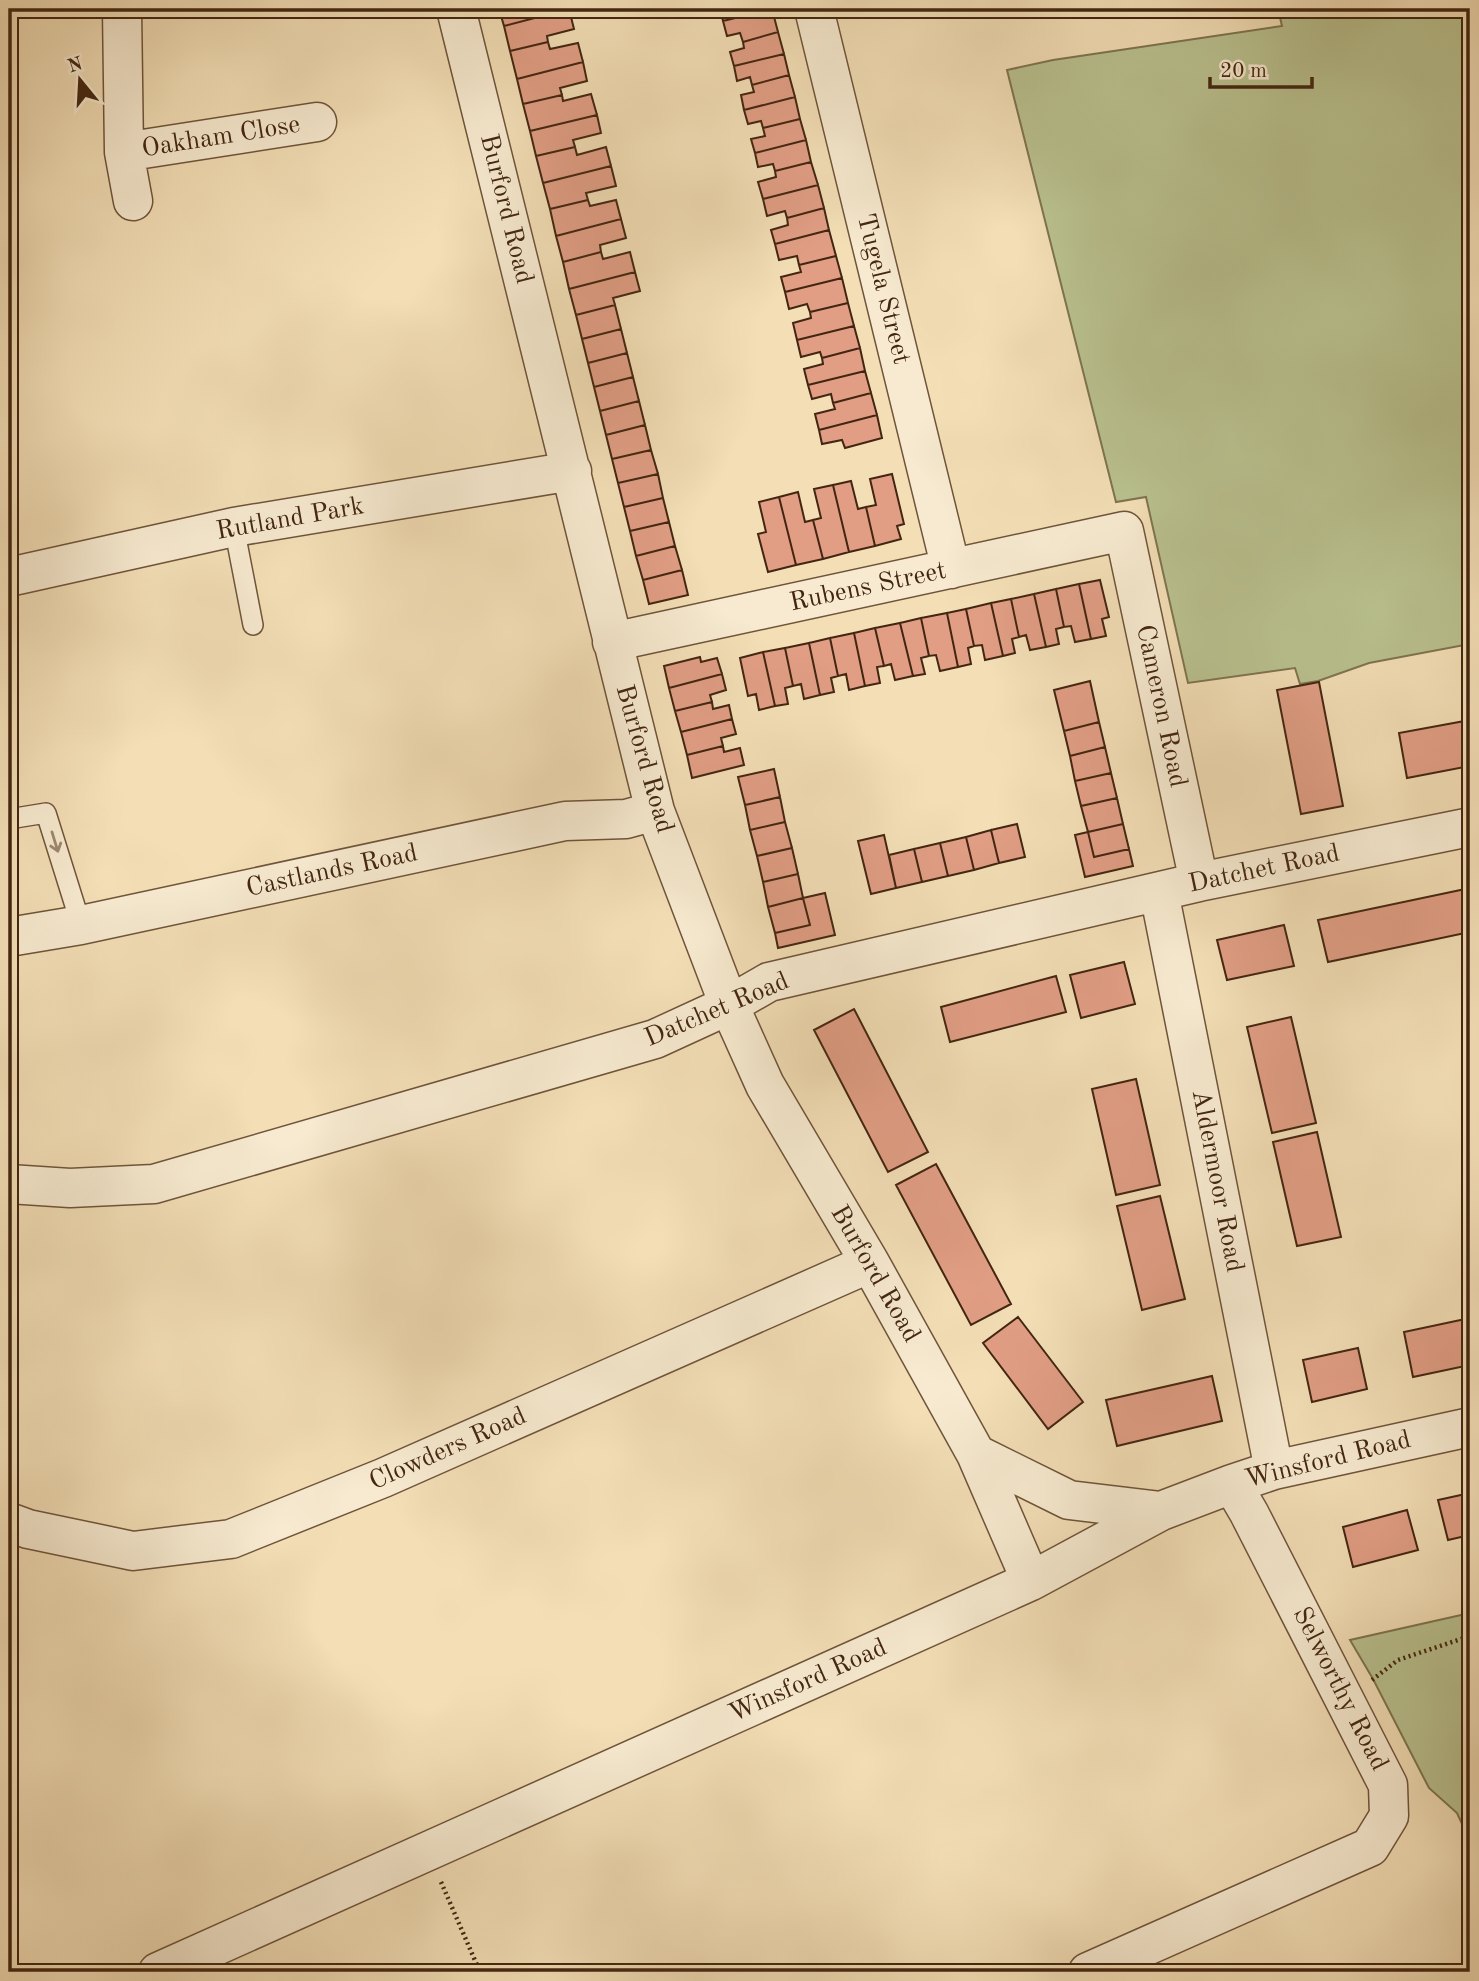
<svg xmlns="http://www.w3.org/2000/svg" width="1479" height="1981" viewBox="0 0 1479 1981" font-family="'Old Standard TT',serif">
<style>
.green{fill:#b9c18f;stroke:#7e7450;stroke-width:2}
.building{fill:#e19e85;stroke:#432611;stroke-width:2}
.lines{fill:none;stroke-linecap:round;stroke-linejoin:round}
.service-casing{stroke:#6f543a;stroke-width:22}
.minor-casing{stroke:#6f543a;stroke-width:41}
.path{stroke:#432611;stroke-width:4.5;stroke-dasharray:2 3.5;stroke-linecap:butt}
.service{stroke:#f7ead0;stroke-width:19}
.minor{stroke:#f7ead0;stroke-width:38}
.oneway{stroke:#9d8870}
.labels{text-anchor:middle;dominant-baseline:central;stroke-width:5;stroke-linejoin:round;paint-order:stroke}
.street-label{font-size:26px;fill:#432611;stroke:#f7ead0}
</style>
<rect width="100%" height="100%" fill="#f3deb6"/>
<filter id="stains"><feTurbulence type="fractalNoise" baseFrequency=".00286" numOctaves="4"/><feColorMatrix values="0 0 0 0 .2 0 0 0 0 .09 0 0 0 0 .02 0 0 0 .5 -.17"/></filter>
<radialGradient id="worn" r=".72"><stop offset=".6" stop-color="#630" stop-opacity="0"/><stop offset="1" stop-color="#630" stop-opacity=".3"/></radialGradient>
<path class="green" d="M1278 9H1470V644L1369 663 1318 681 1300 684 1295 668 1188 683 1146 497 1116 502 1007 70 1053 60 1282 26Z
M1470 1613V1841L1457 1813 1429 1788 1373 1679 1350 1640Z"/>
<path class="building" d="M499 9H569L504 26Z
M569 9 574 29 547 36 548 42 510 51 504 26Z
M720 9H771L723 21Z
M772 9 778 32 743 42 740 33 727 36 723 21Z
M778 32 784 54 734 66 730 52 744 48 743 42Z
M548 42 550 49 578 43 583 62 517 79 510 51Z
M784 54 789 75 752 85 750 77 737 81 734 66Z
M583 62 587 81 560 88 562 95 523 104 517 79Z
M789 75 795 97 744 110 741 95 754 92 752 85Z
M591 94 597 115 530 131 523 104 562 95 563 101Z
M795 97 800 119 763 128 761 121 748 124 744 110Z
M597 115 601 133 573 140 575 147 536 156 530 131Z
M800 119 806 140 755 153 751 139 765 136 763 128Z
M806 140 811 162 775 171 773 164 758 167 755 153Z
M575 147 577 155 606 147 611 166 543 183 536 156Z
M811 162 818 185 763 199 758 182 776 177 775 171Z
M611 166 616 186 586 193 588 200 550 209 543 183Z
M818 185 824 208 787 218 785 211 767 216 763 199Z
M588 200 590 206 616 200 621 219 556 236 550 209Z
M824 208 829 230 775 244 771 230 788 225 787 218Z
M621 219 626 238 600 245 601 252 563 262 556 236Z
M829 230 836 256 799 265 797 256 779 260 775 244Z
M601 252 603 259 630 252 635 272 569 289 563 262Z
M836 256 842 278 785 292 781 277 801 272 799 265Z
M635 272 640 291 613 298 615 305 576 315 569 289Z
M842 278 848 303 810 312 807 304 789 309 785 292Z
M848 303 854 326 797 340 793 323 811 318 810 312Z
M615 305 621 329 582 339 576 315Z
M854 326 860 348 822 358 820 352 801 357 797 340Z
M621 329 627 353 588 363 582 339Z
M860 348 865 371 808 385 804 369 823 364 822 358Z
M627 353 633 377 594 387 588 363Z
M865 371 871 393 833 403 831 394 812 399 808 385Z
M633 377 639 401 600 411 594 387Z
M871 393 877 415 819 430 815 414 835 409 833 403Z
M639 401 645 425 606 435 600 411Z
M877 415 882 438 845 448 842 440 822 444 819 430Z
M645 425 651 450 612 459 606 435Z
M651 450 658 474 618 483 612 459Z
M658 474 663 498 624 507 618 483Z
M892 474 904 524 897 526 901 539 875 546 866 507 876 505 870 479Z
M851 481 858 509 866 507 875 546 849 552 833 485Z
M833 485 849 552 823 559 813 520 821 518 814 489Z
M798 492 805 522 813 520 823 559 796 565 779 497Z
M779 497 796 565 768 572 758 534 766 532 759 502Z
M663 498 669 522 630 531 624 507Z
M669 522 675 546 636 556 630 531Z
M675 546 682 570 643 580 636 556Z
M682 570 688 595 649 604 643 580Z
M1100 580 1109 617 1102 619 1106 636 1091 639 1079 584Z
M1079 584 1091 639 1075 642 1071 626 1064 627 1056 589Z
M1056 589 1064 627 1056 629 1059 644 1046 647 1034 594Z
M1034 594 1046 647 1030 650 1026 635 1019 637 1011 599Z
M1011 599 1019 637 1012 639 1015 653 1003 656 991 603Z
M991 603 1003 656 985 660 982 645 974 646 966 609Z
M966 609 974 646 968 648 971 664 958 667 947 613Z
M947 613 958 667 940 671 936 655 929 656 921 618Z
M921 618 929 656 921 658 925 674 913 676 900 623Z
M900 623 913 676 895 680 891 664 884 666 875 628Z
M875 628 884 666 877 667 880 683 865 686 854 633Z
M854 633 865 686 849 690 846 674 838 676 830 638Z
M830 638 838 676 831 678 834 692 820 695 809 643Z
M809 643 820 695 804 699 801 684 793 686 785 648Z
M785 648 793 686 785 688 788 704 775 706 763 652Z
M763 652 775 706 759 710 756 694 748 696 740 658Z
M700 657 701 662 717 658 722 674 669 688 664 666Z
M722 674 726 690 710 695 712 702 675 711 669 688Z
M1090 681 1099 722 1064 731 1054 690Z
M1319 682 1343 806 1301 814 1277 690Z
M712 702 713 709 729 705 732 719 681 732 675 711Z
M732 719 736 734 721 738 723 746 687 755 681 732Z
M1470 720V766L1407 778 1399 733Z
M1099 722 1105 747 1070 756 1064 731Z
M723 746 724 752 740 748 744 765 692 778 687 755Z
M1105 747 1111 773 1075 781 1070 756Z
M774 769 780 797 745 805 738 777Z
M1111 773 1117 798 1081 806 1075 781Z
M780 797 785 822 750 830 745 805Z
M1117 798 1123 824 1088 832 1081 806Z
M785 822 792 848 757 856 750 830Z
M1017 824 1025 857 999 863 991 830Z
M1123 824 1129 849 1094 857 1088 832Z
M991 830 999 863 974 870 966 837Z
M1088 832 1094 857 1129 849 1133 866 1085 877 1075 835Z
M884 835 896 888 871 894 858 841Z
M966 837 974 870 948 876 940 843Z
M940 843 948 876 922 882 914 849Z
M792 848 798 874 763 882 757 856Z
M914 849 922 882 896 888 889 855Z
M798 874 803 898 768 907 763 882Z
M1470 888V932L1328 962 1318 920Z
M825 893 835 935 778 948 775 933 810 925 803 898Z
M803 898 810 925 775 933 768 907Z
M1284 925 1294 966 1227 980 1217 940Z
M1124 962 1135 1004 1081 1018 1070 975Z
M1056 976 1066 1012 950 1042 941 1007Z
M854 1009 928 1152 888 1172 814 1030Z
M1291 1017 1316 1123 1272 1133 1247 1027Z
M1136 1079 1160 1185 1116 1195 1092 1089Z
M1317 1132 1341 1237 1297 1246 1273 1142Z
M936 1164 1011 1304 971 1325 896 1185Z
M1160 1196 1185 1299 1142 1310 1117 1206Z
M1018 1317 1083 1402 1048 1429 983 1343Z
M1470 1318V1365L1413 1377 1404 1332Z
M1358 1348 1367 1389 1312 1402 1303 1360Z
M1212 1376 1222 1421 1117 1446 1106 1400Z
M1470 1493V1535L1448 1540 1438 1500Z
M1407 1510 1418 1550 1353 1567 1343 1527Z"/>
<g class="lines">
<g class="service-casing">
<path id="service" d="M234 527 253 625
M9 819 46 813 81 925"/>
</g>
<g class="minor-casing">
<path id="minor" d="M122 9 124 152 133 201
M456 9 655 811 729 1005 765 1085 870 1263 976 1454 1031 1581
M814 9 951 569
M124 152 317 122
M9 577 234 527 572 471
M612 642 1124 531 1199 882
M1159 892 1274 1470
M9 937 81 925 565 821 626 819 655 811
M9 1184 70 1188 154 1184 655 1039 729 1005 769 982 1199 882 1470 827
M976 1454 1069 1500 1161 1511
M9 1522 28 1529 133 1551 231 1539 383 1478 870 1263
M158 1972 1031 1581 1161 1511 1232 1484 1274 1470 1470 1427
M1088 1972 1370 1847 1389 1816 1388 1785 1249 1513 1232 1484"/>
</g>
<path class="path" d="M1372 1680 1398 1660 1470 1636
M441 1882 480 1972"/>
<use href="#service" class="service"/>
<use href="#minor" class="minor"/>
</g>
<defs><path id="oneway-shaft" d="M-6 0H5M1.5-3L5.5 0L1.5 3" fill="none" stroke-width="1.6" stroke-linecap="round" stroke-linejoin="round" transform="scale(1.75)"/></defs>
<use class="oneway" href="#oneway-shaft" transform="translate(55 842) rotate(73)"/>
<g class="labels">
<g class="street-label">
<text transform="translate(221 137) rotate(-9)">Oakham Close</text>
<text transform="translate(506 209) rotate(76)">Burford Road</text>
<text transform="translate(883 289) rotate(76)">Tugela Street</text>
<text transform="translate(290 519) rotate(-10)">Rutland Park</text>
<text transform="translate(868 587) rotate(-12)">Rubens Street</text>
<text transform="translate(1161 706) rotate(78)">Cameron Road</text>
<text transform="translate(644 759) rotate(74)">Burford Road</text>
<text transform="translate(1264 869) rotate(-12)">Datchet Road</text>
<text transform="translate(332 871) rotate(-12)">Castlands Road</text>
<text transform="translate(717 1010) rotate(-23)">Datchet Road</text>
<text transform="translate(1217 1181) rotate(79)">Aldermoor Road</text>
<text transform="translate(875 1274) rotate(60)">Burford Road</text>
<text transform="translate(448 1449) rotate(-24)">Clowders Road</text>
<text transform="translate(1328 1460) rotate(-14)">Winsford Road</text>
<text transform="translate(808 1681) rotate(-24)">Winsford Road</text>
<text transform="translate(1340 1689) rotate(63)">Selworthy Road</text>
</g>
</g>
<rect width="1479" height="1981" fill="none" stroke="#f3deb6" stroke-width="35"/>
<rect x="10" y="10" width="1458" height="1960" fill="none" stroke="#432611" stroke-width="3.5"/>
<rect x="18" y="18" width="1444" height="1946" fill="none" stroke="#432611" stroke-width="2"/>
<g transform="translate(80 80) rotate(342)" stroke="#f7ead0" stroke-width="5" paint-order="stroke">
<path d="M0-5L12 26L0 18L-12 26Z" fill="#432611"/>
<text y="-10" font-size="19" font-weight="bold" text-anchor="middle" fill="#432611">N</text>
</g>
<path d="M1210 77v10h102v-10" fill="none" stroke="#432611" stroke-width="3.5"/>
<text x="1220" y="77" font-size="21" fill="#432611" stroke="#f7ead0" stroke-width="5" paint-order="stroke">20 m</text>
<rect width="100%" height="100%" filter="url(#stains)"/>
<rect width="100%" height="100%" fill="url(#worn)"/>
</svg>
